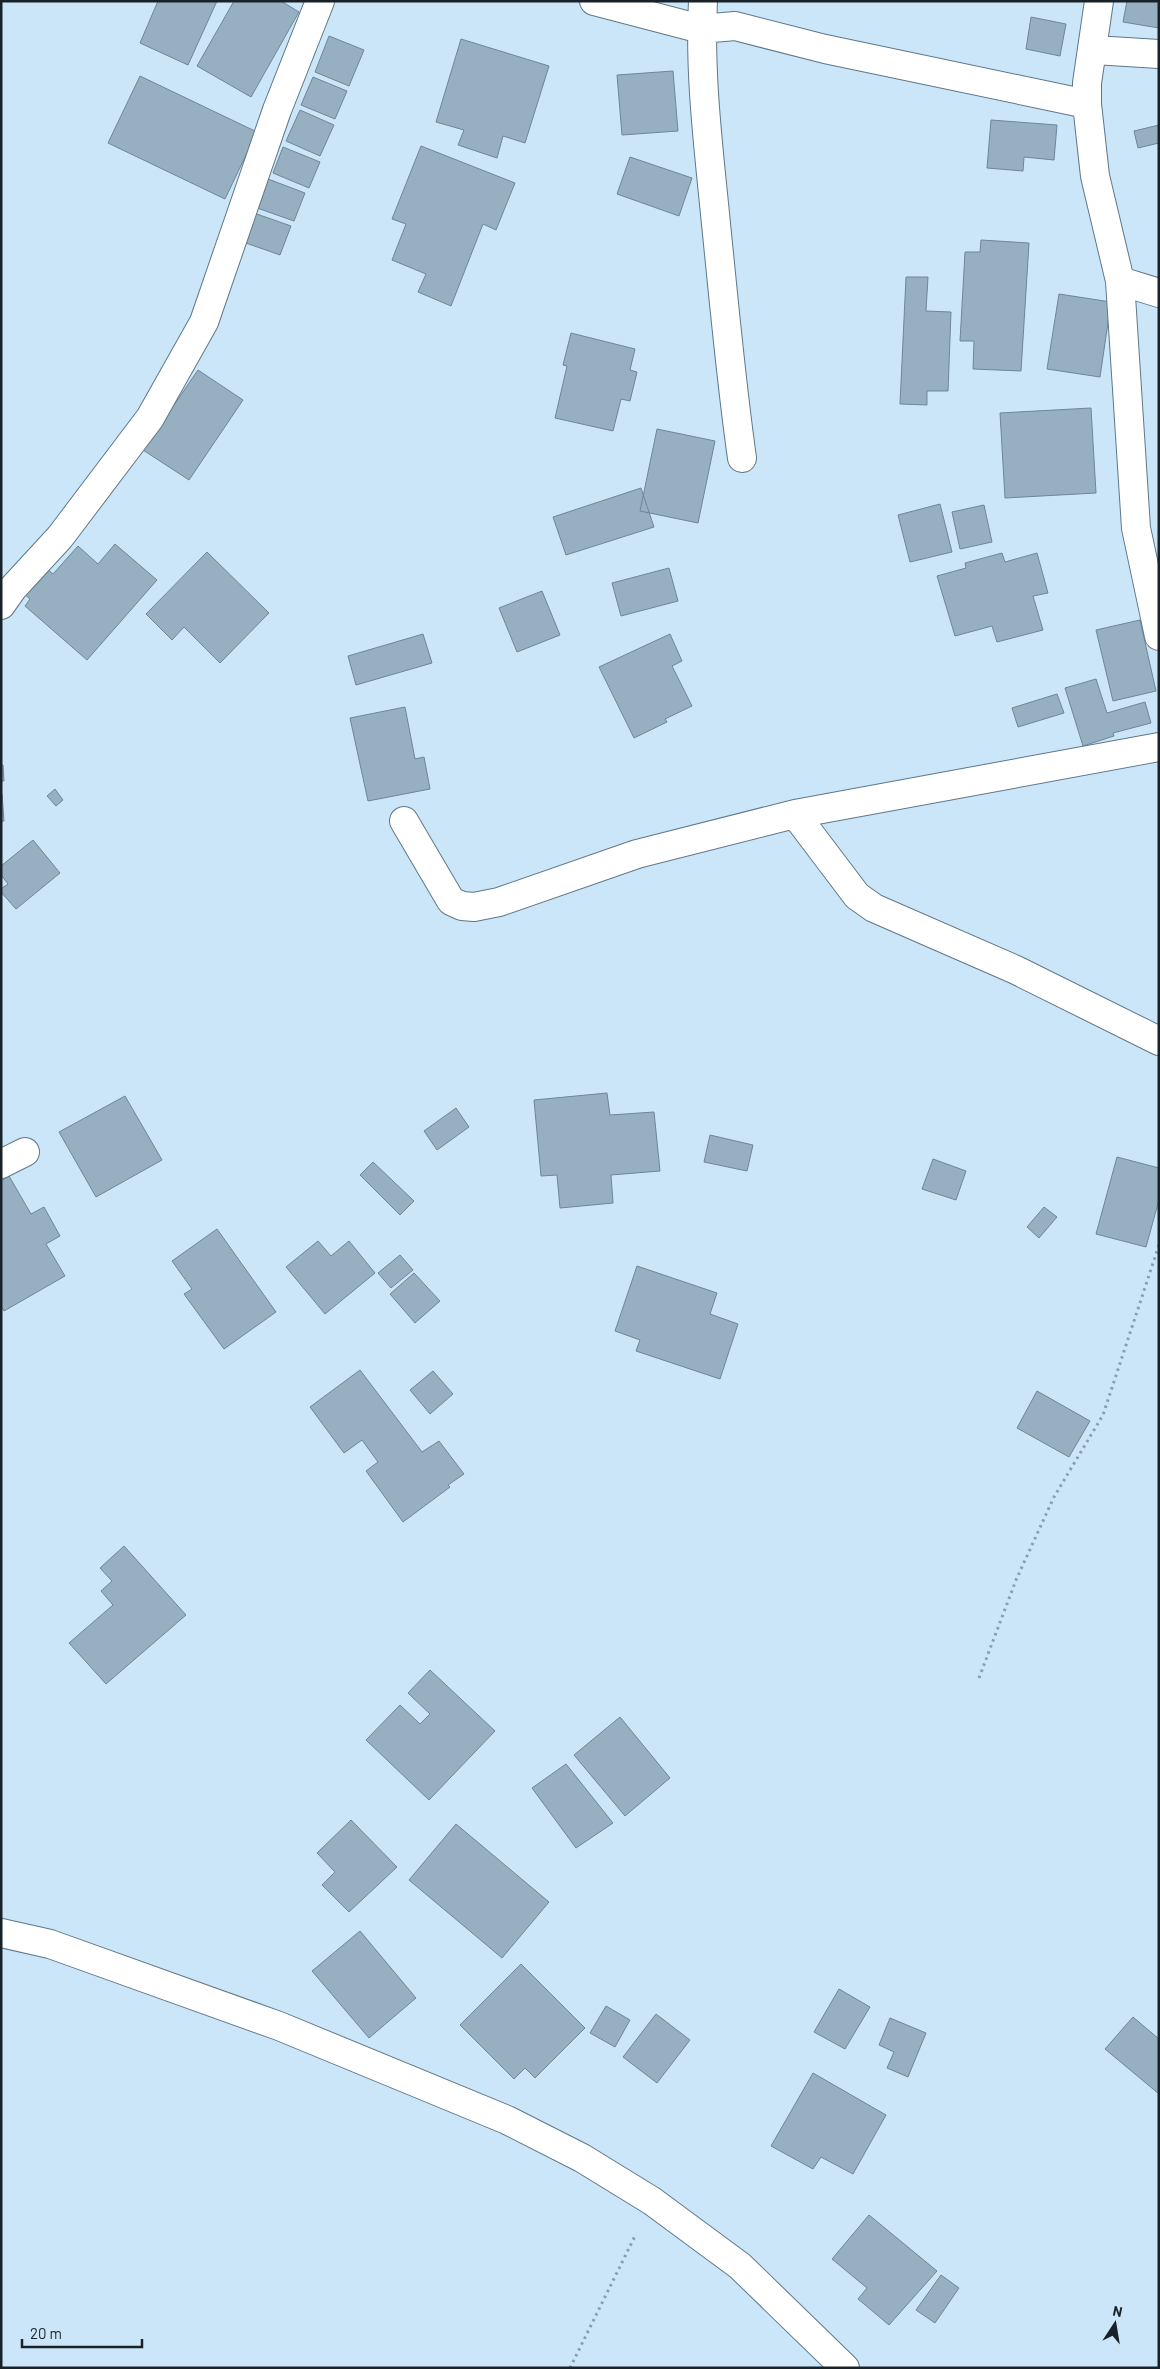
<svg xmlns="http://www.w3.org/2000/svg" width="1160" height="2369" viewBox="0 0 1160 2369" font-family="Barlow,sans-serif">
<style>
.building{fill:#96b0c2;stroke:#6e8697}
.lines{fill:none;stroke-linecap:round;stroke-linejoin:round}
.minor-casing{stroke:#5f7788;stroke-width:30}
.path{stroke:#8a9ead;stroke-width:3;stroke-dasharray:2.5 4;stroke-linecap:butt}
.minor{stroke:#fff;stroke-width:28}
</style>
<rect width="100%" height="100%" fill="#cce6f9"/>
<path class="building" d="M158 1H217L188 65 140 43Z
M234 1H281L299 12 251 97 197 66Z
M1127 1H1159V28L1123 22Z
M1031 17 1066 24 1060 56 1026 49Z
M329 36 364 50 349 86 315 72Z
M461 39 549 66 525 143 503 136 497 158 458 145 464 130 436 122Z
M673 71 678 131 622 135 617 75Z
M140 76 257 132 225 199 108 143Z
M313 77 347 91 335 119 301 105Z
M300 110 334 125 320 156 286 141Z
M991 120 1057 125 1054 160 1024 157 1023 171 987 168Z
M1159 125V143L1138 148 1134 131Z
M421 146 515 183 496 230 483 224 451 306 418 292 426 274 392 260 406 224 392 219Z
M283 147 320 162 309 188 273 173Z
M630 157 692 178 679 216 617 194Z
M268 179 305 193 294 221 257 208Z
M254 213 291 226 280 255 243 242Z
M981 240 1029 243 1021 371 973 369 974 341H960L965 252H980Z
M906 277H928L926 311 951 312 948 391H927V405L900 404Z
M1059 294 1111 302 1100 377 1047 369Z
M571 333 635 349 630 370 637 372 630 401 621 399 613 431 555 418 567 366 563 365Z
M198 370 243 400 189 480 143 450Z
M1091 408 1096 493 1005 498 1000 413Z
M657 429 715 441 698 523 640 511Z
M641 488 654 527 566 555 553 517Z
M940 504 952 552 910 562 898 515Z
M984 505 992 542 960 549 952 512Z
M115 544 157 580 87 660 25 606 30 599 22 592 45 567 53 574 78 546 98 564Z
M207 552 269 613 220 663 184 627 172 640 146 614Z
M1002 553 1005 562 1037 553 1048 593 1033 596 1043 630 997 642 992 626 955 636 937 576 966 568 965 563Z
M669 568 678 601 621 616 612 583Z
M542 591 560 635 517 652 499 608Z
M1140 620 1156 691 1113 701 1096 630Z
M423 634 432 663 356 685 348 656Z
M670 634 682 661 672 666 692 706 665 719 667 722 634 738 599 667Z
M1096 679 1107 713 1145 702 1151 723 1113 733 1114 736 1083 746 1065 688Z
M1057 694 1064 713 1018 727 1012 708Z
M405 707 415 759 424 757 430 789 368 801 350 718Z
M1 765H3L4 781H1Z
M55 789 63 800 56 806 47 796Z
M2 794 4 821 1 822V794Z
M33 840 60 873 16 909 1 892V889L8 884 1 875V866Z
M607 1093 610 1115 654 1112 660 1171 611 1175 613 1203 560 1208 557 1175 541 1176 534 1100Z
M125 1096 162 1160 96 1197 59 1132Z
M456 1108 469 1127 437 1150 424 1131Z
M710 1135 753 1145 747 1171 704 1162Z
M1117 1157 1159 1168V1200L1146 1247 1096 1234Z
M933 1159 966 1171 956 1200 922 1189Z
M373 1162 414 1201 400 1215 360 1175Z
M9 1176 31 1214 44 1207 60 1236 46 1244 65 1276 4 1311 1 1306V1181Z
M1044 1207 1057 1217 1039 1238 1027 1227Z
M217 1229 276 1312 224 1349 184 1294 192 1289 172 1261Z
M318 1241 331 1256 349 1241 375 1273 325 1314 286 1267Z
M400 1255 413 1270 391 1288 378 1273Z
M637 1266 717 1293 710 1314 738 1324 720 1379 636 1351 640 1340 615 1331Z
M414 1273 440 1301 415 1323 390 1294Z
M360 1370 422 1452 439 1441 464 1474 448 1485 450 1487 403 1522 366 1471 378 1462 362 1440 344 1453 310 1407Z
M433 1371 453 1394 430 1414 410 1390Z
M1037 1391 1090 1421 1069 1457 1017 1428Z
M124 1546 186 1615 106 1684 69 1643 113 1605 101 1591 112 1581 100 1568Z
M430 1670 495 1731 429 1800 366 1740 400 1705 420 1724 430 1714 408 1693Z
M620 1717 670 1778 625 1816 574 1755Z
M566 1764 613 1823 576 1848 532 1788Z
M351 1820 397 1867 349 1912 322 1885 335 1872 317 1853Z
M456 1824 549 1902 502 1958 409 1880Z
M360 1931 416 1998 369 2038 312 1971Z
M521 1964 585 2028 535 2078 525 2068 514 2079 460 2025Z
M839 1989 870 2007 845 2049 814 2032Z
M606 2006 630 2020 615 2047 590 2033Z
M656 2014 690 2040 657 2083 623 2057Z
M1133 2017 1159 2039V2094L1105 2049Z
M890 2018 926 2033 908 2077 887 2068 894 2052 879 2045Z
M813 2073 886 2115 853 2174 821 2157 813 2169 771 2146Z
M869 2215 937 2271 889 2325 858 2299 867 2288 832 2259Z
M941 2275 959 2288 935 2323 916 2310Z"/>
<g class="lines">
<g class="minor-casing">
<path id="minor" d="M594 1 701 29 735 26 825 49 1087 104
M703 1C699 75 709 151 716 224 724 302 731 381 742 458
M1099 1 1087 83V104L1095 176 1120 281 1136 528 1159 636
M1094 50 1159 54
M1120 281 1159 293
M1 605 13 588 60 537 150 418 204 322 277 110 320 1
M795 814 857 896 874 908 1016 970 1159 1041
M404 821 451 901 462 906 474 907 499 902 637 854 795 814 1159 747
M1 1164 25 1152
M1 1933 50 1944 279 2026 507 2120 582 2158 652 2201 740 2266 845 2368"/>
</g>
<path class="path" d="M979 1678 1016 1580 1054 1497 1103 1415 1159 1245
M570 2368 636 2234"/>
<use href="#minor" class="minor"/>
</g>
<rect width="1160" height="2369" fill="none" stroke="#192229" stroke-width="5"/>
<g transform="translate(1115 2324) rotate(12)" stroke="#cce6f9" stroke-width="4" paint-order="stroke">
<path d="M0-4L9 19L0 12L-9 19Z" fill="#192229"/>
<text y="-8" font-size="14" font-weight="bold" text-anchor="middle" fill="#192229">N</text>
</g>
<path d="M22 2339v8h120v-8" fill="none" stroke="#192229" stroke-width="2.5"/>
<text x="30" y="2339" font-size="15" fill="#192229" stroke="#cce6f9" stroke-width="4" paint-order="stroke">20 m</text>
</svg>
